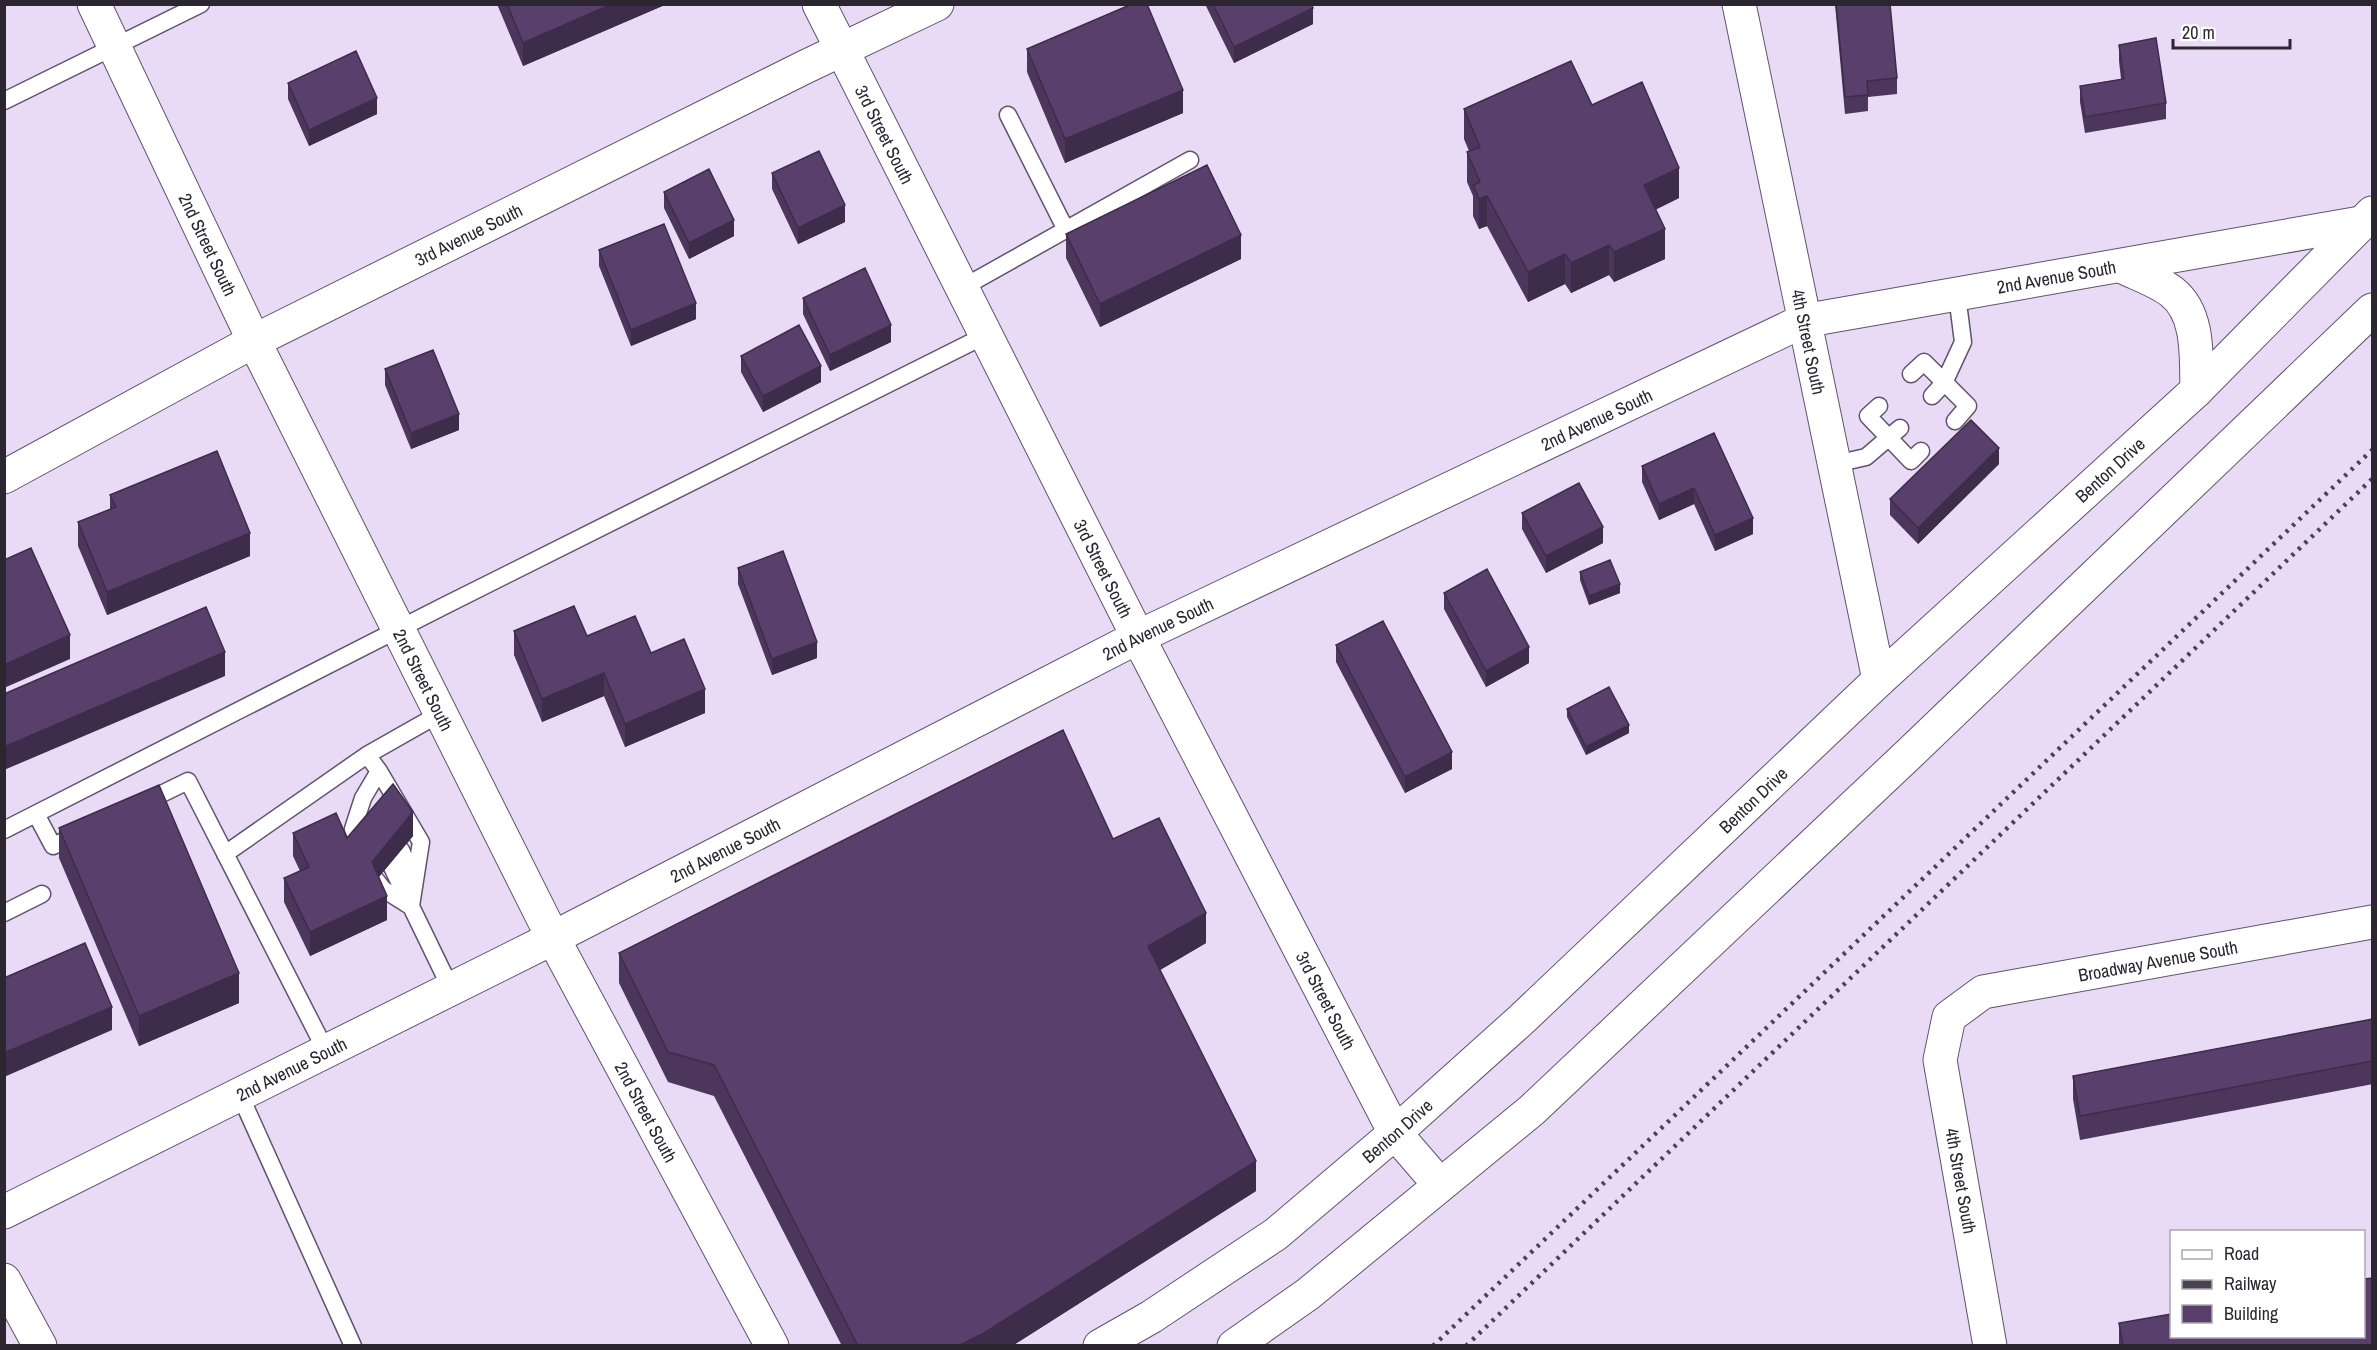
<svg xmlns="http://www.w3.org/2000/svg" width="2377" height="1350" viewBox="0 0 2377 1350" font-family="'Archivo Narrow',sans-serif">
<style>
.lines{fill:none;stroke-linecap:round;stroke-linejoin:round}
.service-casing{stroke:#61536b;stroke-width:19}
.minor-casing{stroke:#61536b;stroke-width:35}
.tertiary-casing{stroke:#61536b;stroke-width:35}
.secondary-casing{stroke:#61536b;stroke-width:35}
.service{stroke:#fff;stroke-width:16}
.minor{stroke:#fff;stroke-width:33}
.tertiary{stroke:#fff;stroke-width:33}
.secondary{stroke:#fff;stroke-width:33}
.rail{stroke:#4a4350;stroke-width:4.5;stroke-dasharray:3 6;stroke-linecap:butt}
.wall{fill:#4d365c}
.shaded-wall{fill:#3e2c4b}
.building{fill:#593f6b;stroke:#3e2c4b;stroke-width:1.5}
.labels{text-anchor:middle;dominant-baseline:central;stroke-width:6;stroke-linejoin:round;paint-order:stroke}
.street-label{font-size:18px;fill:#2c2631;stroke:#fff}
</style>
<rect width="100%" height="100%" fill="#e9daf5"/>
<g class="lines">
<g class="service-casing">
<path id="service" d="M4 101 201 4
M1008 115 1066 230
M962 288 1190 160
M1911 374 1924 362 1968 406 1955 421
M1932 396 1944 383 1963 342 1957 295
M1879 406 1868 416 1911 461 1921 451
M1835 464 1866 457 1900 428
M367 755 379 771 421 842 411 906
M143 803 188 781 326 1051
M36 814 53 846 79 834
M4 830 444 606 986 335
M360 846 353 829 363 798 379 771
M401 850 408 866 409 884
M225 854 367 755 441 713
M390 863 451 989
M376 880 383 889 410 906
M4 913 42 894
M240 1095 353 1346"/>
</g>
<g class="minor-casing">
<g id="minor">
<path id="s1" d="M94 4 254 341 553 938 772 1346"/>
<path id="s2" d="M819 4 1138 637 1395 1133 1439 1184"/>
<path id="s3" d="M1739 4 1879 680"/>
<path id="s4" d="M4 477 254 341 805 67 937 4"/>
<path id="s5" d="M4 1212 553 938 1138 637 1803 321 2372 221"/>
<path id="s6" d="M1990 1346 1940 1060 1949 1017 1983 992 2372 922"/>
</g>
</g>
<g class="tertiary-casing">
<path id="tertiary" d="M4 1280 40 1346"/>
</g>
<g class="secondary-casing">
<g id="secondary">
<path d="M2121 266C2137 274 2158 281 2172 292 2200 314 2196 358 2197 390"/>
<path id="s7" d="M1100 1346 1151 1317 1276 1234 1395 1133 1522 1019 1879 680 2197 390 2372 213"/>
<path d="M1234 1346 1308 1294 1532 1110 1911 752 2372 310"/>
</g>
</g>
<use href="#service" class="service"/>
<use href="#minor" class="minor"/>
<use href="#tertiary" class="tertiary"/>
<use href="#secondary" class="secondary"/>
<path class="rail" d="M1433 1346 2372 450
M1466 1346 2372 479"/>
</g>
<path class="wall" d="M497 4H667L523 66Z
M1205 4H1311L1313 24 1234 63Z
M1835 4H1890L1897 78V94L1868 97V111L1845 114Z
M2119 45 2166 103V119L2085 133 2080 102V86L2121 79 2119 61Z
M1027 49 1183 113 1065 163 1027 72Z
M288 83 377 114 309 146 288 99Z
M1464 109 1679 198 1655 210 1665 259 1614 282 1609 275 1571 293 1565 284 1528 302 1487 226 1479 229 1473 216V196L1467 182V152L1469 151 1464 139Z
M772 173 845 222 798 244 772 189Z
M664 192 734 236 689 259 664 208Z
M1066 234 1241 259 1100 327 1066 258Z
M599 250 696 319 631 346 599 266Z
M803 298 891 342 830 371 803 314Z
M741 356 821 382 763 412 741 372Z
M385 369 459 430 411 449 385 385Z
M1714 433 1753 534 1715 551 1694 504 1659 520 1642 482V466Z
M1999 464 1918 544 1890 515V499Z
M110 495 250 556 107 615 78 546V522L110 509Z
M1522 513 1603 543 1546 573 1522 529Z
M738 568 817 658 772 675 738 584Z
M1580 572 1620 593 1589 605 1580 580Z
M1444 593 1529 663 1486 687 1444 609Z
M514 631 587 636 651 653 705 713 625 747 604 696 542 722 514 655Z
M1336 645 1452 769 1405 793 1336 662Z
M1567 709 1629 733 1586 755 1567 717Z
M59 828 239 1003 139 1046 59 858Z
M293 833 347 838 413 836 379 877 387 920 310 956 284 902V878L300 871 293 856Z
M1113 839 1206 943 1160 970 1256 1191 1012 1346H842L714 1096 668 1082 619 983V953Z
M2373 1019V1084L2080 1140 2073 1099V1076Z
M2119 1323 2373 1346H2119Z"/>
<path class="shaded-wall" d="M612 4H667L523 66V43Z
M1313 8V24L1234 63V47Z
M1183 90V113L1065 163V139Z
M377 98V114L309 146V130Z
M1679 168V198L1644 215V185Z
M1487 196V226L1479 229V199Z
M845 205V222L798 244V228Z
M734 220V236L689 259V243Z
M1665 229V259L1614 282V252Z
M1241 235V259L1100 327V304Z
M1609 245V275L1571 293V263Z
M1565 254V284L1528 302V272Z
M696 303V319L631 346V330Z
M891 325V342L830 371V355Z
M821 366V382L763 412V396Z
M459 414V430L411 449V433Z
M1999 448V464L1918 544V528Z
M1694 488V504L1659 520V504Z
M1753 518V534L1715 551V535Z
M1603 527V543L1546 573V556Z
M250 533V556L107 615V592Z
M1620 584V593L1589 605V596Z
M70 635V659L4 688V665Z
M817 642V658L772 675V659Z
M1529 647V663L1486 687V671Z
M225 652V676L4 770V747Z
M604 673V696L542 722V699Z
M705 689V713L625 747V724Z
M1629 725V733L1586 755V747Z
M1452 752V769L1405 793V777Z
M413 812V836L372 885V862Z
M387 896V920L310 956V932Z
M1206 913V943L1148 977V946Z
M239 973V1003L139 1046V1016Z
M112 1007V1030L4 1077V1053Z
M1256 1161V1191L1012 1346H958Z"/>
<path class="building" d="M507 4H612L523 43Z
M1132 4H1147L1183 90 1065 139 1027 49Z
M1213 4H1311L1313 8 1234 47Z
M1836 4H1890L1897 78 1867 81 1868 95 1845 97Z
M2156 38 2166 103 2085 117 2080 86 2124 79 2119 45Z
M356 51 377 98 309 130 288 83Z
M1571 61 1592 105 1642 82 1679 168 1644 185 1665 229 1614 252 1609 245 1571 263 1565 254 1528 272 1487 196 1479 199 1473 185 1480 182 1467 152 1480 147 1464 109Z
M819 151 845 205 798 228 772 173Z
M1207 165 1241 235 1100 304 1066 234Z
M709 169 734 220 689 243 664 192Z
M664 224 696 303 631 330 599 250Z
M865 268 891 325 830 355 803 298Z
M799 325 821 366 763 396 741 356Z
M433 350 459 414 411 433 385 369Z
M1971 420 1999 448 1918 528 1890 499Z
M1714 433 1753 518 1715 535 1694 488 1659 504 1642 466Z
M217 451 250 533 107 592 78 522 116 507 110 495Z
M1579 483 1603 527 1546 556 1522 513Z
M31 548 70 635 4 665V560Z
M783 551 817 642 772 659 738 568Z
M1610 560 1620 584 1589 596 1580 572Z
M1487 569 1529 647 1486 671 1444 593Z
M574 606 587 636 635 616 651 653 684 639 705 689 625 724 604 673 542 699 514 631Z
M206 607 225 652 4 747V694Z
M1383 621 1452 752 1405 777 1336 645Z
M1609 687 1629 725 1586 747 1567 709Z
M1063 730 1113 839 1159 818 1206 913 1148 946 1256 1161 984 1333 958 1346H858L714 1065 668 1052 619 953Z
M393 784 413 812 372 862 387 896 310 932 284 878 309 867 293 833 336 813 347 838Z
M159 785 239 973 139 1016 59 828Z
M85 943 112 1007 4 1053V978Z
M2373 1019V1061L2080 1116 2073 1076Z
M2373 1278V1346H2123L2119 1323 2172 1314V1336H2364V1279Z"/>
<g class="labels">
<g class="street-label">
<text stroke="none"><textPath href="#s2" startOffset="146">3rd Street South</textPath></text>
<text stroke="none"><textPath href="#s4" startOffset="524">3rd Avenue South</textPath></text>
<text stroke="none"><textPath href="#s1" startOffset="266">2nd Street South</textPath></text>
<text stroke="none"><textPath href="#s5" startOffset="2265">2nd Avenue South</textPath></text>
<text stroke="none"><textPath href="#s3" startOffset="345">4th Street South</textPath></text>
<text stroke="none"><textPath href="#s5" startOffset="1779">2nd Avenue South</textPath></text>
<text stroke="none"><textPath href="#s7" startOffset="1340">Benton Drive</textPath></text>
<text stroke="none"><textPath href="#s2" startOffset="632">3rd Street South</textPath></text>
<text stroke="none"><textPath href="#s5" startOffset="1293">2nd Avenue South</textPath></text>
<text stroke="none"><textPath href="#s1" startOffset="752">2nd Street South</textPath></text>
<text stroke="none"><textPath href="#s7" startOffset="854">Benton Drive</textPath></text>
<text stroke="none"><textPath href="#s5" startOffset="807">2nd Avenue South</textPath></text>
<text stroke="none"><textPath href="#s6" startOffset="554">Broadway Avenue South</textPath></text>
<text stroke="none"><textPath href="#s2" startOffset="1118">3rd Street South</textPath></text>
<text stroke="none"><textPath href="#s5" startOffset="321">2nd Avenue South</textPath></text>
<text stroke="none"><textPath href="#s1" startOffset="1238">2nd Street South</textPath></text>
<text stroke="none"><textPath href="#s7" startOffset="368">Benton Drive</textPath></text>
<text transform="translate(1961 1181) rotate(80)">4th Street South</text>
</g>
</g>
<rect width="2377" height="1350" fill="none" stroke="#2c2631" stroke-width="12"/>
<rect x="2170" y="1230" width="195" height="108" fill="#ffffff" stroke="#aba8ad" stroke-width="1.5"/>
<rect x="2182" y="1250" width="30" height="9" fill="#ffffff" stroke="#aba8ad" stroke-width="1.5"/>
<text x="2224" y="1260" font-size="18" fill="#2c2631">Road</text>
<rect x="2182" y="1280" width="30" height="9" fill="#4a4350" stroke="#aba8ad" stroke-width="1.5"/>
<text x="2224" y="1290" font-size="18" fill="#2c2631">Railway</text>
<rect x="2182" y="1305" width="30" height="18" fill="#593f6b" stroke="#aba8ad" stroke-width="1.5"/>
<text x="2224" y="1320" font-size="18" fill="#2c2631">Building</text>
<path d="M2173 39v9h117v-9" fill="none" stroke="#2c2631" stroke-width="3"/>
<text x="2182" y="39" font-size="18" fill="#2c2631" stroke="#ffffff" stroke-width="4.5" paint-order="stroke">20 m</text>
</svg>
